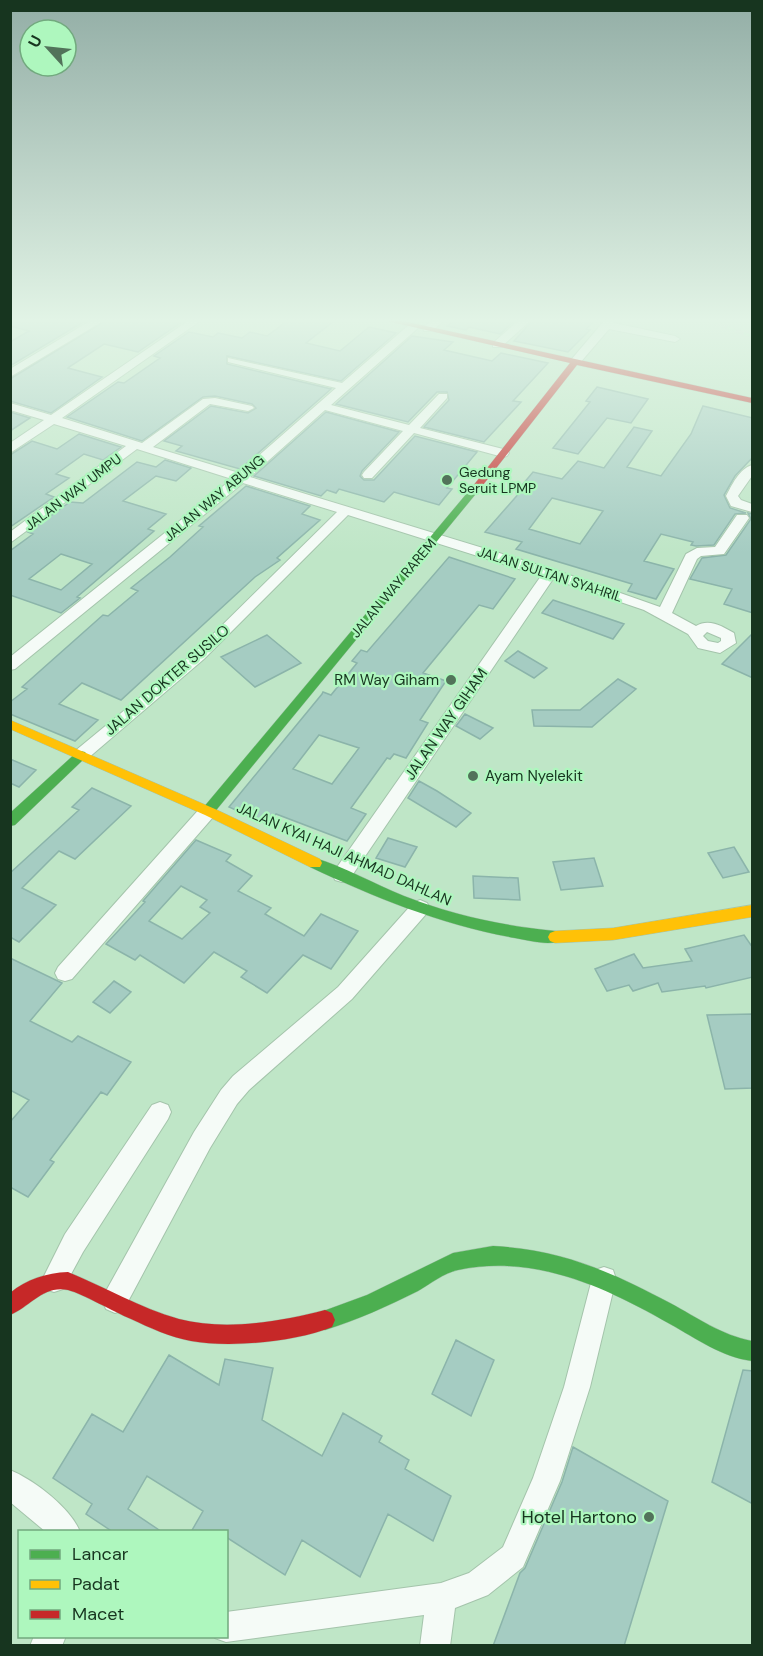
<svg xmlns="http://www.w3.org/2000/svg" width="763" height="1656" viewBox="0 0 763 1656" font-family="'DM Sans',sans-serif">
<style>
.building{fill:#a5ccc2;stroke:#8bb4aa;stroke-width:1.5;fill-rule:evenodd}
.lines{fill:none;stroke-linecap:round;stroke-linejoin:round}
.street-casing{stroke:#a4c4ab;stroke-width:2}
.fast-casing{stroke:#a4c4ab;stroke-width:1}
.slow-casing{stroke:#a4c4ab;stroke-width:1}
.jam-casing{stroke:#a4c4ab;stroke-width:1}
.street{fill:#f5fbf7;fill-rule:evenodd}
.fast{fill:#4caf50;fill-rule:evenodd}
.slow{fill:#ffc107;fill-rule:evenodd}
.jam{fill:#c62828;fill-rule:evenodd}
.rail-casing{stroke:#c8d5cb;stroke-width:4.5}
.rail{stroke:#aef7be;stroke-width:3;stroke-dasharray:9;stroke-linecap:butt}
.poi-dot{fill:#52735a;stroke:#aef7be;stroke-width:2}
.labels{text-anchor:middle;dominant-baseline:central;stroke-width:4.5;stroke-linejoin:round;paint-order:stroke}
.far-poi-label{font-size:14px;fill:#17351f;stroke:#aef7be;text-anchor:start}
.far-street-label{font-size:14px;fill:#17351f;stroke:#aef7be}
.street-label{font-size:15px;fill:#17351f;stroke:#aef7be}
.poi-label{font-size:15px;fill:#17351f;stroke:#aef7be;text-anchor:end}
.near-poi-label{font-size:18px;fill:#17351f;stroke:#aef7be;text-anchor:end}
</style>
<rect width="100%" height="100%" fill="#bfe6c7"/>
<path class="building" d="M11 321H85L10 366V342L29 331 10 326Z
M105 321H183L138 352 104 344 69 367 68 368 102 377 51 413 10 401V379Z
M287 321H334L306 343 340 351 369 327 396 333 341 381 227 356V364L331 389 240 469 176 451 182 446 164 441 211 406 248 413 256 408 252 404 215 396 203 397 142 441 67 417 118 382 124 383 160 358 154 356 189 332 213 337 218 333 242 338 250 332 267 336Z
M453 321H514L500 334 469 327 466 330 447 326Z
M532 321H594L586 329 590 330 568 352 514 341Z
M412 336 453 342 444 350 492 361 501 353 548 363 513 401 521 402 484 442 424 427 449 400 447 392H437L408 422 336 404Z
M597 387 648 399 631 423 607 418 578 454 553 448 590 402 586 401Z
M703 406 753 418V457L735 476 724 495 730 508 746 513 735 514 714 545 696 546 691 545 693 542 661 534 644 561 674 569 656 599 628 591 632 584 516 549 522 542 485 532 521 491 518 490 533 472 562 479 578 461 604 468 634 427 652 431 627 467 661 476 691 434ZM552 498 603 511 580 544 529 529Z
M10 412 30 418 10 431Z
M326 412 399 432 362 471 360 476 364 480H374L415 436 477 452 447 488 452 489 439 505 394 492 384 502 339 489 336 493 327 490 321 496 254 476Z
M79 434 121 447 103 460 84 454 56 474 69 478 46 494 54 497 10 527V455L32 441 57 449Z
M165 460 191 468 176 481 156 476 123 501 166 514 148 529 154 531 77 597 80 598 61 613 10 595V551L33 534 28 532 70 502 83 503 137 462 156 467ZM61 554 92 564 61 590 29 579Z
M246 486 310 506 302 514 320 520 277 558 280 560 255 577 121 700 82 683 59 704 98 720 75 741 10 714V702L27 689 22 687 103 615 108 616 138 591 131 588 170 557 203 527 199 526Z
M748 513 753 514V613L724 604 732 589 690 579 702 558 726 555 751 519Z
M449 557 515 579 493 609 479 605 423 673 446 681 420 720 428 723 406 758 394 754 390 759 387 758 351 808 366 814 347 841 276 814 267 824 229 807 322 694 323 692 331 695 357 663 352 661 361 650 367 652ZM319 735 359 748 332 784 293 769Z
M553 600 589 612 624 624 613 639 542 613Z
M753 633V678L722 664Z
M267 635 301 663 255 687 221 657Z
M518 651 547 668 534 678 505 661Z
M618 679 636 689 592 727 534 726 532 710H580Z
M465 714 493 728 480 739 456 726Z
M10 759 36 770 19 787 10 783Z
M419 781 437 791 471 813 456 827 408 798Z
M92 788 131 806 75 859 59 851 22 888 56 905 19 942 10 937V873L79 810 72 807Z
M388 838 417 847 405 867 376 858Z
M196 840 231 855 226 861 252 876 238 891 271 908 265 914 304 936 321 914 358 931 331 969 303 955 267 993 241 977 247 971 214 952 184 983 140 955 135 960 106 944 145 902 143 901ZM181 886 207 900 200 907 210 913 182 939 149 921Z
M734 847 749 872 723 878 708 853Z
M594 858 603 886 561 890 553 862Z
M473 876 518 878 520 900 474 898Z
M744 935 753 948V977L706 988 705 986 662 992 658 983 633 991 629 985 607 991 595 969 634 954 643 968 692 961 685 949Z
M10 958 62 983 30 1021 72 1042 78 1036 131 1062 107 1095 101 1092 50 1160 54 1162 28 1197 10 1187V1122L29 1100 10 1090Z
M114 981 131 992 110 1013 93 1002Z
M753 1014V1088L725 1089 707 1015Z
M456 1340 494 1360 471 1416 432 1394Z
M169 1355 219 1385 225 1359 273 1368 262 1420 322 1456 343 1413 382 1436 379 1442 409 1460 405 1469 451 1496 433 1541 388 1514 360 1577 302 1540 285 1575 226 1537V1532H191L203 1511 147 1476 128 1509 162 1532H113L86 1514 92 1504 53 1478 92 1414 123 1432Z
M743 1370 753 1371V1504L712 1482Z
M573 1447 668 1501 624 1646H493L520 1573 525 1568 562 1482Z"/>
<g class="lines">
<g class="street-casing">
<path id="street" d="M90 321H103L10 377V369Z
M188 321H200L62 418 142 443 203 399 215 398 252 406 254 408 248 411 210 404 153 447 239 473 336 388 228 362V358L342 383 410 324H418V328L331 405 409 425 439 394H447V398L420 428 507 450 509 453 507 456 503 457 414 433 372 478H364L362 475 364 472 403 431 325 410 250 477 555 570 660 607 686 554 697 548 715 547 737 515H747L749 518 724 554 701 556 697 559 672 613 696 626C709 618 722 626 734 633L736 643 720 653 698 648 688 634 644 610 553 579 349 880 342 882 335 880 333 875 335 870 541 576 348 515 204 659 87 759H75L73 755 75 751 194 653 337 512 243 483 15 669 10 670V657L232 479 137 449 10 543V532L126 446 54 424 10 453V443L44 420 10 410V403L51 415ZM707 632 721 638V641L718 643 708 641 703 636Z
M431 321H443L432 331H424V327Z
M518 321H530L501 347H493V343Z
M604 321H615L614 323 675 336 680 339 675 342 609 329 579 364H571V360Z
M752 465V476L738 496 741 500 752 504V512L731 506 726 496C732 485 739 469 752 465Z
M208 805 214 806 217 811 214 816 72 979 65 981 58 979 55 973 58 967 202 806Z
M420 900 427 903 430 908 427 913 352 999 249 1090 237 1104 210 1148 124 1309 115 1313 106 1309 102 1300 106 1291 194 1132 221 1090 233 1076 338 987 413 903Z
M160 1102 168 1105 171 1112 168 1119 83 1252 63 1289 54 1292 45 1289 42 1280 65 1234 152 1105Z
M604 1267 613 1270 616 1279 590 1387 560 1481 523 1567 488 1595 455 1608 450 1646H420L424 1615 226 1642 215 1638 226 1636V1612L441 1583 469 1573 503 1547 533 1478 564 1387 592 1279 595 1270Z
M10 1470C34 1480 71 1508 80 1532H46L10 1502Z
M34 1636H66L62 1646H30Z"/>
</g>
<g class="fast-casing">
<path id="fast" d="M476 485 479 486V490L213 814H203L201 811 203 808 473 486Z
M81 751 85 752 87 755 85 758 15 825 10 826V813L77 752Z
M315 858C345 867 374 884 404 896 452 915 503 926 555 931L560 933 562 937 560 941C547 946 528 940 515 938 442 925 376 898 310 867L308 863 310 859Z
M493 1246C563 1250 609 1271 670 1303 698 1318 721 1335 752 1341V1361C722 1357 697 1339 670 1324 605 1287 535 1254 458 1270 444 1273 430 1284 418 1291 388 1306 357 1320 325 1330L318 1327 315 1320 318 1313 367 1295 453 1253Z"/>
</g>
<g class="slow-casing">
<path id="slow" d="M10 720 215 809 320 859 322 863 320 867H310L205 815 10 729Z
M752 905V917L613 940 555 943 550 941 548 937 550 933 555 931 613 928Z"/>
</g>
<g class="jam-casing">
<path id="jam" d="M387 321H403L752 398V403L577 365 479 490H473V486L570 363Z
M68 1272C105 1287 140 1308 179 1319 225 1331 279 1322 325 1310L332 1313 335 1320 332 1327C295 1342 230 1348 191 1341 170 1337 150 1328 131 1319 114 1312 83 1294 68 1290 43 1285 30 1307 10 1315V1293C27 1279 46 1273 68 1272Z"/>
</g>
<use href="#street" class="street"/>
<use href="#fast" class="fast"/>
<use href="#slow" class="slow"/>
<use href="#jam" class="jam"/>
<g class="rail-casing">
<path id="rail" d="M710 321 752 336"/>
</g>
<use href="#rail" class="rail"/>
</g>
<linearGradient id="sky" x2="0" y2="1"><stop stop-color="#93aea6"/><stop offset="0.58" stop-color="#e2f4e6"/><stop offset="1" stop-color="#e2f4e6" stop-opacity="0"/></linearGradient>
<rect width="763" height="553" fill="url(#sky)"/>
<g class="poi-dot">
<circle cx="447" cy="480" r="6"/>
<circle cx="451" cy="680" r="6"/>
<circle cx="473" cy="776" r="6"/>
<circle cx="649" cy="1517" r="6"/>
</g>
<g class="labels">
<g class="far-poi-label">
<text x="459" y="472">Gedung<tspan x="459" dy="16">Seruit LPMP</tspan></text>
</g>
<g class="far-street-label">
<text transform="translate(73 492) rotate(-37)">JALAN WAY UMPU</text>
<text transform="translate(214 498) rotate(-40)">JALAN WAY ABUNG</text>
<text transform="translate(550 574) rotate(18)">JALAN SULTAN SYAHRIL</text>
<text transform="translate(393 588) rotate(-50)">JALAN WAY RAREM</text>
</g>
<g class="street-label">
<text transform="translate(167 680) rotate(-41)">JALAN DOKTER SUSILO</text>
<text transform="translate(446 724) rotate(-55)">JALAN WAY GIHAM</text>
<text transform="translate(344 854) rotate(24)">JALAN KYAI HAJI AHMAD DAHLAN</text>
</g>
<g class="poi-label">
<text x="439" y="680">RM Way Giham</text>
<text x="485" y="776" text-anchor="start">Ayam Nyelekit</text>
</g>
<g class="near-poi-label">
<text x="637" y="1517">Hotel Hartono</text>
</g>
</g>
<rect width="763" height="1656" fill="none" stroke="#17351f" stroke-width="24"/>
<rect x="18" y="1530" width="210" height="108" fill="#aef7be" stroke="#72a97e" stroke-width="1.5"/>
<rect x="30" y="1550" width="30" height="9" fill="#4caf50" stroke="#72a97e" stroke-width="1.5"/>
<text x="72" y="1560" font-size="18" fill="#17351f">Lancar</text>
<rect x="30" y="1580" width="30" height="9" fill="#ffc107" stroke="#72a97e" stroke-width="1.5"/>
<text x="72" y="1590" font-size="18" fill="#17351f">Padat</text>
<rect x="30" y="1610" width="30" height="9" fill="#c62828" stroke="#72a97e" stroke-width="1.5"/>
<text x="72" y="1620" font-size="18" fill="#17351f">Macet</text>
<g transform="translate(48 48) rotate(297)"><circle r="28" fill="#aef7be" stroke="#72a97e" stroke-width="1.5"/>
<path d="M0-4.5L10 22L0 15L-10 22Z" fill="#52735a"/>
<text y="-9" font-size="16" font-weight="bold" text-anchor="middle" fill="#17351f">U</text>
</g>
</svg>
